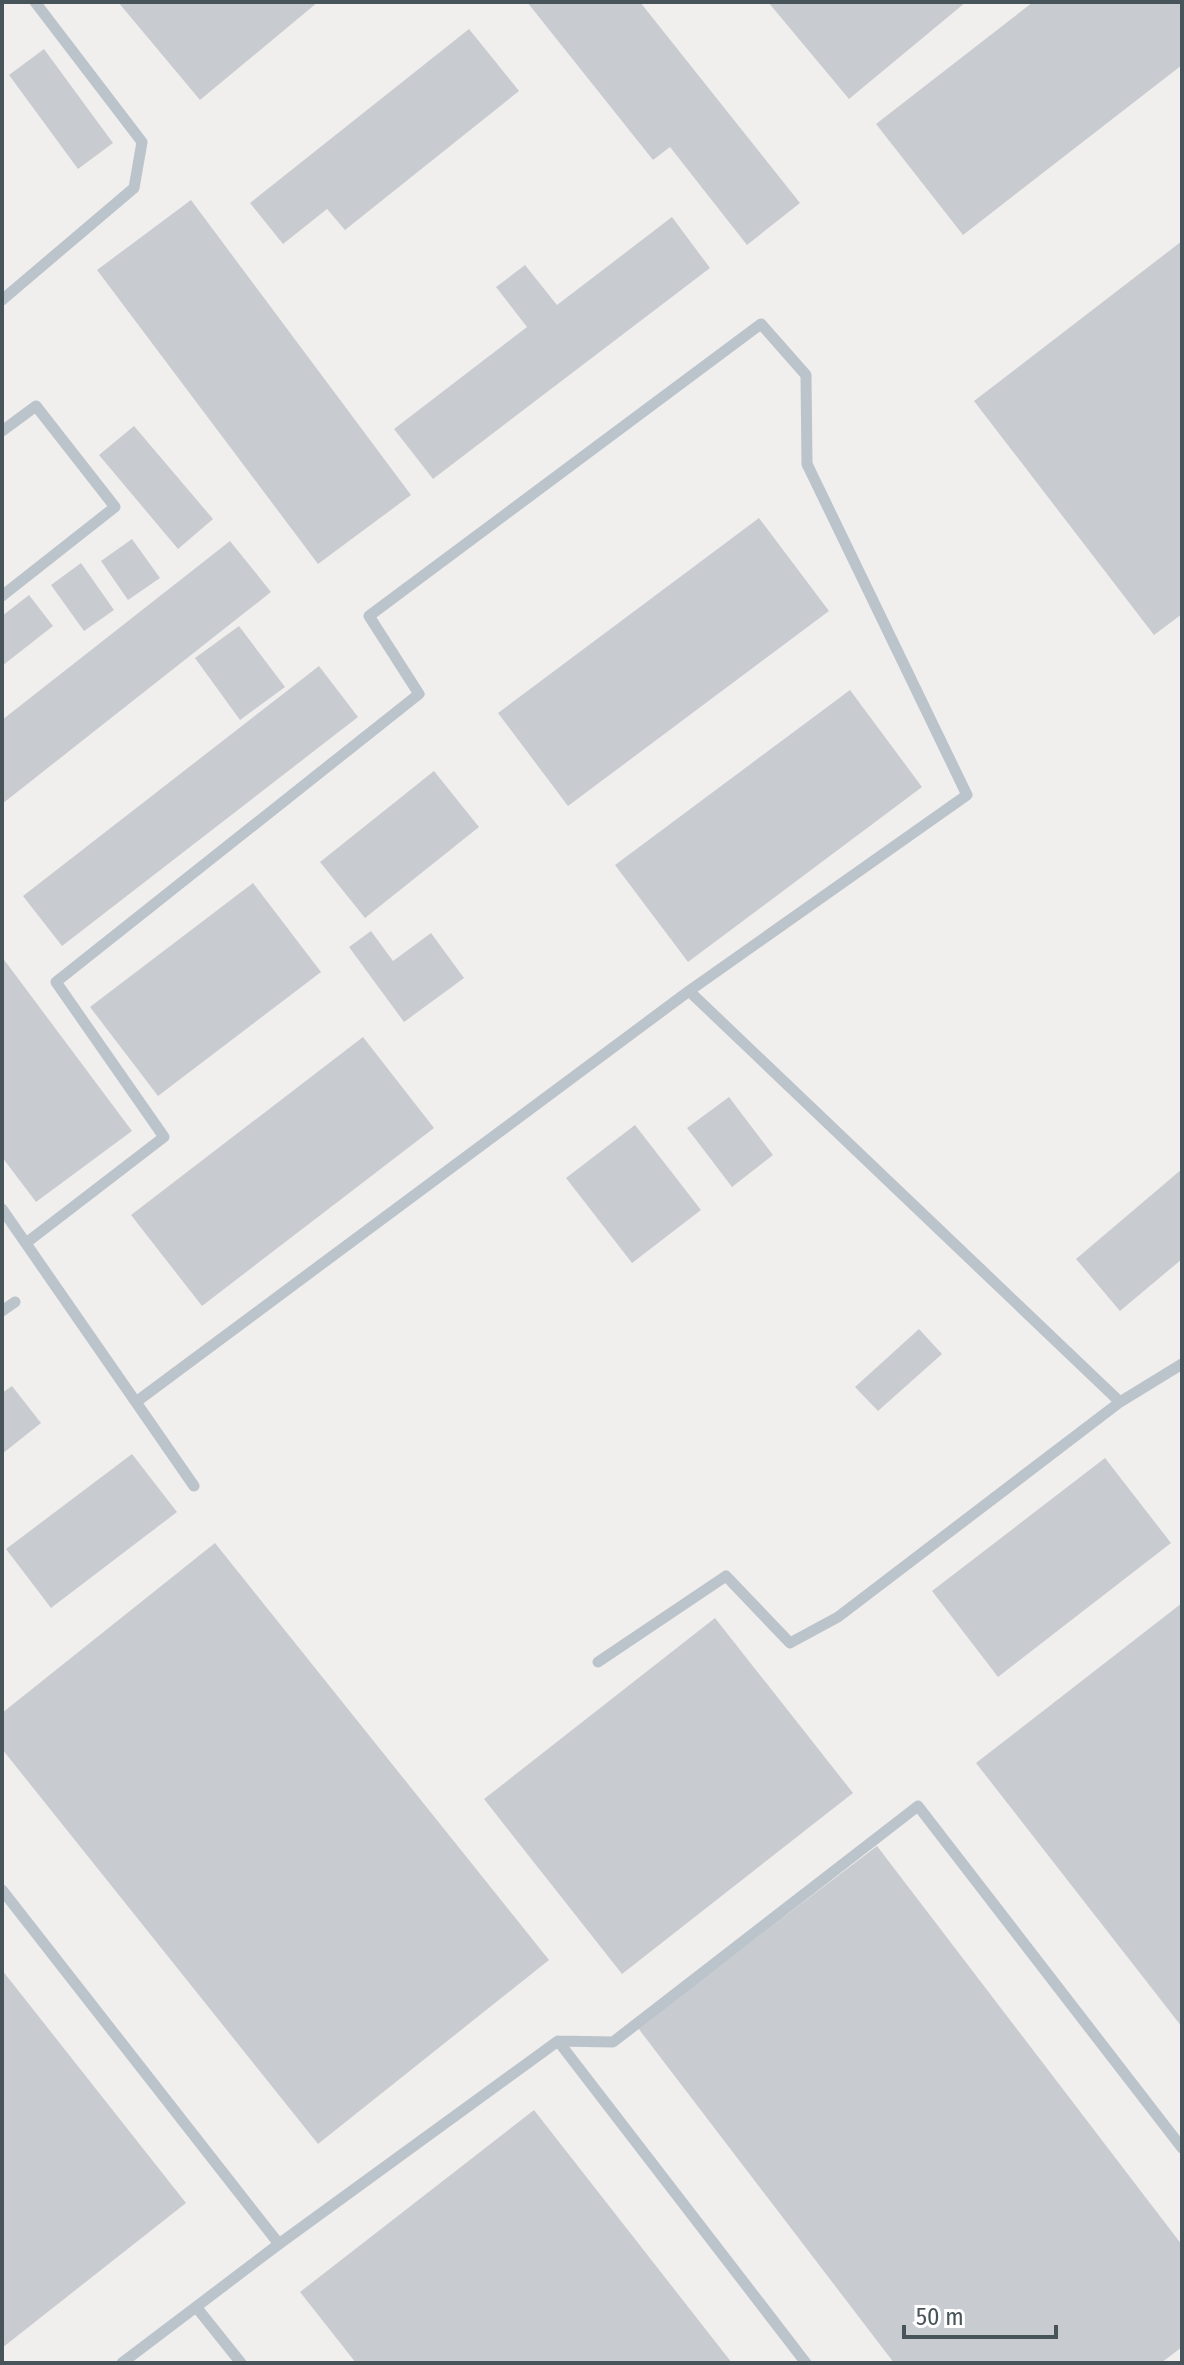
<svg xmlns="http://www.w3.org/2000/svg" width="1184" height="2365" viewBox="0 0 1184 2365" font-family="'Fira Sans Condensed',sans-serif">
<style>
.building{fill:#c8ccd0}
.lines{fill:none;stroke-linecap:round;stroke-linejoin:round}
.service{stroke:#bac4ca;stroke-width:11}
</style>
<rect width="100%" height="100%" fill="#f1eeee"/>
<path class="building" d="M118 2H318L200 100Z
M527 2H640L800 203 747 245 670 147 653 160Z
M768 2H966L849 99Z
M1033 2H1182V65L963 235 876 124Z
M469 29 519 91 345 230 327 209 283 244 250 203Z
M44 49 113 143 78 169 9 75Z
M191 200 411 495 318 564 97 270Z
M672 217 710 268 433 479 394 429 527 327 496 287 525 265 557 305Z
M1182 241V614L1154 635 974 401Z
M134 426 213 519 178 549 99 455Z
M759 518 829 611 568 806 498 713Z
M132 539 160 578 128 600 101 561Z
M230 541 271 592 2 804V720Z
M81 563 114 610 84 631 51 585Z
M29 595 53 626 2 666V616Z
M239 626 285 687 240 720 195 658Z
M319 666 358 717 62 946 23 896Z
M850 690 922 787 688 962 615 865Z
M434 771 479 827 365 918 320 862Z
M253 883 321 972 158 1096 90 1007Z
M371 931 393 961 431 933 464 978 404 1022 349 947Z
M2 957 132 1131 36 1202 2 1157Z
M363 1037 434 1128 202 1306 131 1215Z
M729 1097 773 1155 732 1187 687 1128Z
M635 1125 701 1210 632 1263 566 1178Z
M1182 1169V1259L1120 1311 1076 1259Z
M919 1329 942 1354 878 1411 855 1387Z
M12 1386 41 1423 2 1454V1393Z
M132 1454 177 1512 51 1608 6 1549Z
M1105 1458 1171 1543 998 1677 932 1591Z
M215 1543 549 1960 318 2144 2 1749V1713Z
M1182 1603V2027L976 1763Z
M715 1618 853 1793 622 1974 484 1799Z
M877 1846 1182 2245V2347L1161 2363H894L638 2028Z
M2 1970 186 2203 2 2348Z
M534 2110 732 2363H356L300 2292Z"/>
<g class="lines">
<path class="service" d="M2 300 134 188 142 142 35 2
M2 431 36 406 115 507 2 596
M2 1209 194 1486
M26 1243 164 1137 56 982 419 694 369 616 761 324 806 375 807 464 967 795 689 991
M2 1311 15 1302
M136 1402 689 991 1120 1402
M598 1662 726 1576 790 1643 838 1617 1120 1402 1182 1364
M2 1890 279 2244
M558 2041 806 2363
M197 2308 241 2363
M122 2363 279 2244 558 2041 613 2042 918 1806 1182 2148"/>
</g>
<rect width="1184" height="2365" fill="none" stroke="#47545a" stroke-width="8"/>
<path d="M904 2325v12h152v-12" fill="none" stroke="#47545a" stroke-width="4"/>
<text x="916" y="2325" font-size="24" fill="#47545a" stroke="#ffffff" stroke-width="6" paint-order="stroke">50 m</text>
</svg>
